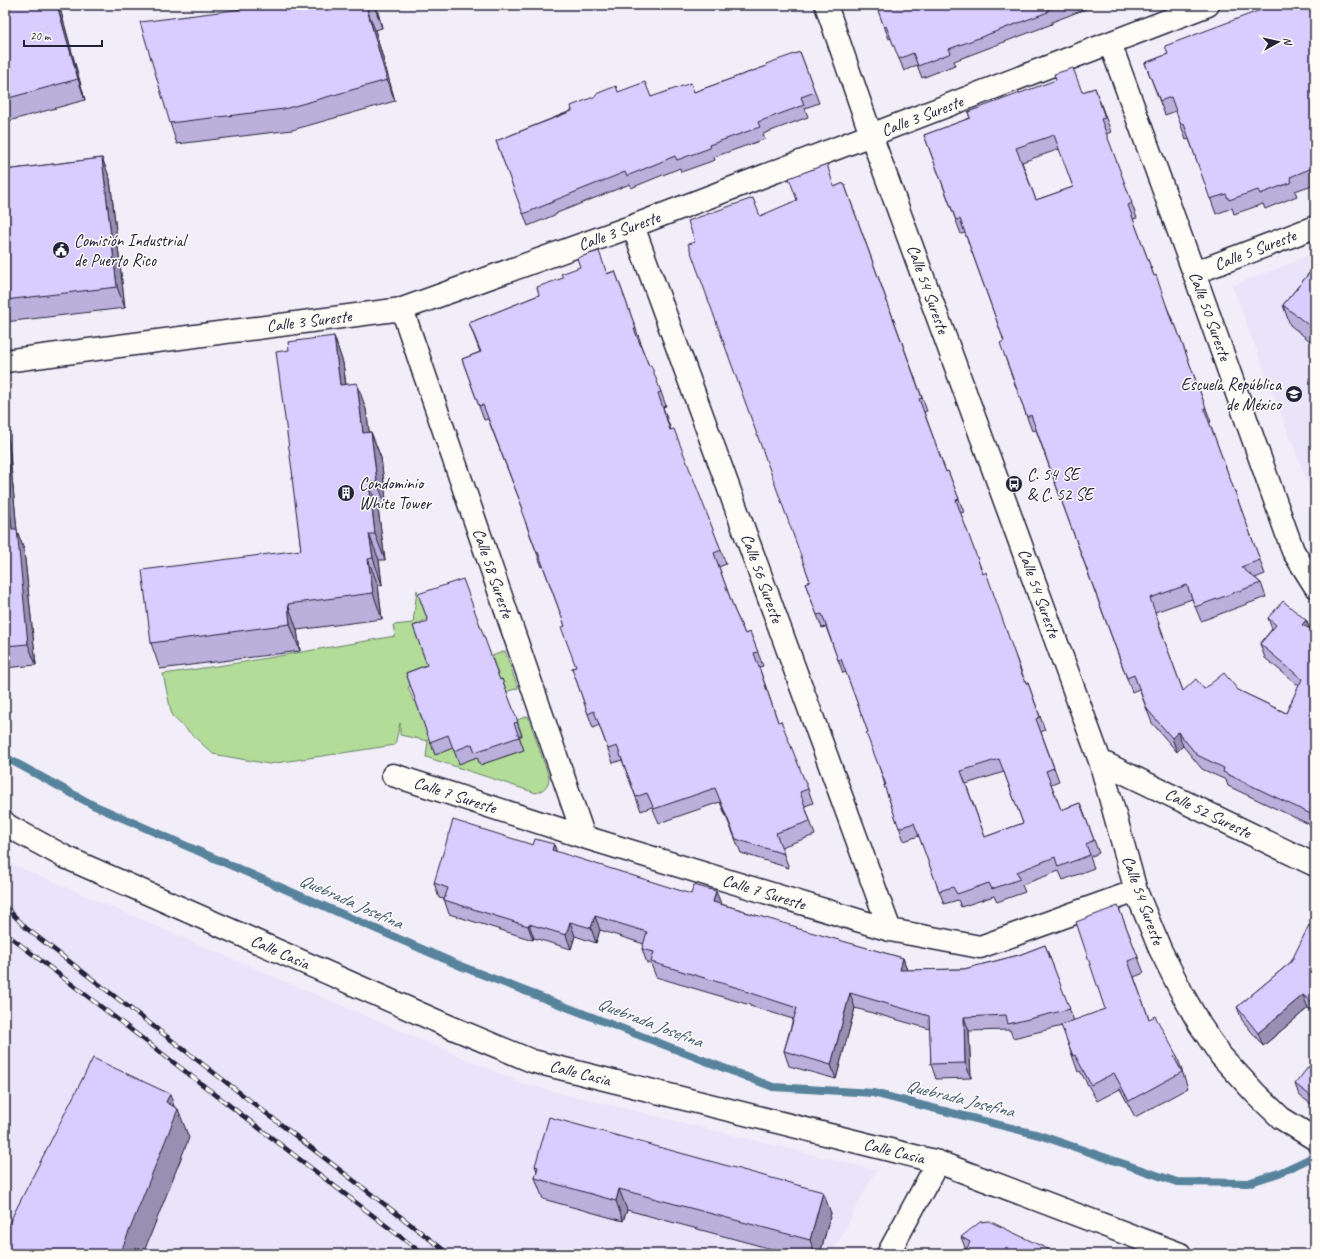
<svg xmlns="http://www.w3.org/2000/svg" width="1320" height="1259" viewBox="0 0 1320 1259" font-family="Caveat,sans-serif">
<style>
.built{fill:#eae4fb}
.green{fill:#b3dc99;stroke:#6a7f6a}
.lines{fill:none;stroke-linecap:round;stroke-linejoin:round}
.stream{stroke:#59839d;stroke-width:8}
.minor-casing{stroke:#22223b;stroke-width:25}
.minor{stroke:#fdfcf7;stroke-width:22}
.rail-casing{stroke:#22223b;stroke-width:4.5}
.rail{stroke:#fdfcf7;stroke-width:3;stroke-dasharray:9;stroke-linecap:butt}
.wall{fill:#bbafdb;stroke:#22223b;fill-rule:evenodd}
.shaded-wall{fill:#988fb2;stroke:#22223b}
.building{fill:#d9ccff;stroke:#22223b;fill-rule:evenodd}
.labels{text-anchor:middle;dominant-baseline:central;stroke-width:3;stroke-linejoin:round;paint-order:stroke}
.street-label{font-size:17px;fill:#22223b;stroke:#fdfcf7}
.poi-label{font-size:17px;fill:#22223b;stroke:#fdfcf7;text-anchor:start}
.water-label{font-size:18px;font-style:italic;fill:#425a74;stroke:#fdfcf7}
</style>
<rect width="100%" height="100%" fill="#f2eef9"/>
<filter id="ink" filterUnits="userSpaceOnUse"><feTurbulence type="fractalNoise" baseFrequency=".025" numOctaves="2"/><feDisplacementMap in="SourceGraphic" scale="8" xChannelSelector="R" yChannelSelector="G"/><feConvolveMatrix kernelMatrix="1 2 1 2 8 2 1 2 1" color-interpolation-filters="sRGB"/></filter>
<g filter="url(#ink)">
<path class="built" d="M1315 253V503L1232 286Z
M5 861 525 1084 876 1170 832 1254H5Z"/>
<path class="green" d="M417 590 427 619 413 626 424 657 446 673 408 687 414 702 438 693 453 748 459 763 477 757 502 756 503 757 523 750 519 736 522 735 517 720 528 716 549 777C549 786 544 790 536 793L426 757 428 741 400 735V723L395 745 269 764 213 754 172 716 163 674 244 662 395 636 393 625 413 623Z
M505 651 518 688 497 695 490 675 497 672 492 656Z"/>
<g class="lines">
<path class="stream" d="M5 757 93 805 463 967 773 1087 873 1093 1039 1135 1177 1182 1248 1183 1279 1173 1315 1156"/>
<g class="minor-casing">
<path id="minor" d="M826 5 871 135 1100 761 1136 891 1160 949 1183 995 1200 1025 1221 1056 1256 1094 1281 1118 1315 1139
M1110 43 1194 273 1293 551 1315 586
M633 226 890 930
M1194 273 1315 227
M402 309 584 837
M5 361 402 309 633 226 871 135 1208 5
M1100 761 1315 865
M393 775 584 837 890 930 980 947 1136 891
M5 823 8 826 65 857 448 1026 532 1061 938 1162 1180 1254
M888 1254 938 1162"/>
</g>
<use href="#minor" class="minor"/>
<g class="rail-casing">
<path id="rail" d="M5 906 26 928 449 1254
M5 933 423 1254"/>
</g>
<use href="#rail" class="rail"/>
</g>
<path class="wall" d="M5 5H59L85 100 5 122Z
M265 5H376L382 28 375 30 395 101 292 130 177 144 170 123 266 6Z
M876 5H1096L1052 22V24L954 61 955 65 922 78 917 65 904 71 891 38 889 39Z
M1315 5V184L1295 191 1297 196 1265 209 1263 204 1234 214 1232 208 1216 214 1189 139 1186 140 1176 111 1165 115 1145 63 1168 54Z
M800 52 819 103 805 108 808 117 763 134 765 139 714 157 715 160 681 172 680 168 631 188 630 184 557 213V214L528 226 496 141 618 92 651 97 694 92 767 66Z
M1095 88 1111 132 1106 134 1137 218 1133 219 1154 276 1174 324H1175L1211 422H1209L1265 574 1255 578 1261 583 1266 597 1201 621 1192 599 1155 612 1164 637H1163L1183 691 1204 689 1238 690 1286 713 1299 686 1265 658 1260 644 1272 629 1268 618 1306 620 1310 629 1315 631V827L1228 786 1226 780 1202 769 1183 746 1177 752 1152 723 1139 689 1132 692 1071 527 1036 430 1032 431 1005 357 1004 341 965 233 961 234 924 135 970 118 968 112 1082 92ZM1060 149 1073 187 1036 200 1022 162Z
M102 158 110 179 125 308 5 322V170Z
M844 183 927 411 924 412 946 472 948 471 964 512 960 513 983 574 1026 683H1028L1045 730 1041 732 1059 781 1051 784 1061 810 1080 803 1099 853 1090 857 1094 868 1063 880 1059 871 1022 885 1025 892 997 902 994 896 961 907 958 900 944 904 919 836 904 841 884 785H885L868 732 846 672 843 673 826 627 822 628 805 583 810 581 695 242ZM1004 772 1023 823 985 837 966 784Z
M1315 266V345L1290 325 1283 305Z
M615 271 641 343H640L649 366 661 392 666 406 663 407 671 430 721 550 726 564 719 567 734 609 745 634 750 632 763 666 759 667 778 722 808 789 813 803 805 806 815 835 781 847 789 868 741 853 720 802 659 823 652 807 641 811 622 760 613 763 599 725 593 728 572 668 576 667 565 626 543 566 542 567 526 524 523 509 488 419 484 420 462 359 480 352 469 323 539 295Z
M334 336 343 363 346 384 366 409 369 432H371L381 458 387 508 378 509 385 560H379L382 585H378L382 619 297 630 300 651 160 669 151 643 301 550 293 478 289 350Z
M5 410 6 412 17 531 24 550 36 665 5 668Z
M427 665 500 680 502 679 522 736H519L524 750 480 765 477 757 459 764 453 748 435 755 406 673Z
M554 844 556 852 721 904 745 911 746 912 797 929 903 958 907 970 964 969 1019 955 1045 945 1074 1021 1105 1009 1118 906 1144 973 1134 977 1149 1019 1177 1056 1188 1088 1135 1117 1120 1089 1097 1101 1080 1071 1078 1072 1062 1026 1013 1038 1010 1030 969 1031 971 1078 936 1079 931 1064 930 1029 855 1008 836 1079 789 1066 784 1051 793 1019 750 1006V1005L656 977 651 964 647 963 642 949 644 944 600 930 596 943 575 936 571 949 534 938 533 940 449 914 444 899 439 898 434 883Z
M1315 928V1014L1308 1008 1263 1046 1242 1020 1237 1007 1291 962Z
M1315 1070V1107L1299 1095 1295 1084Z
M535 1166 831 1213 820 1254H790L627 1210 623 1221 543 1199 535 1178 537 1171Z
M961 1237 1058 1254 966 1250Z"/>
<path class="shaded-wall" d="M57 5H59L85 100 78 79Z
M374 5H376L382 28Z
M367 9 375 30 395 101 387 80Z
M102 158 110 179 125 308 117 287Z
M1315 324V338L1312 328Z
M334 336 343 363 349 411 340 385Z
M357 383 366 409 373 459 363 433Z
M5 410 6 412 17 531 24 550 36 665 28 644 12 529 5 462Z
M371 432 381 458 387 508 377 482Z
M369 483 378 509 385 560 375 534Z
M369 534 379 560 382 585 373 558Z
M368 559 378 585 382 619 373 593Z
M288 604 297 630 300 651 290 624Z
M1306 620 1312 634 1302 625Z
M1178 732 1183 746 1177 752 1172 738Z
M554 844 559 859 552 850Z
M716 891 722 906 713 902Z
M595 916 600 930 596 943 591 928Z
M570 922 575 936 571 949 566 935Z
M529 924 534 938 533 940 528 926Z
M903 958 908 973 900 970Z
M850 993 855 1008 836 1079 831 1065Z
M1303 995 1308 1008 1263 1046 1258 1033Z
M964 1017 969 1031 971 1078 965 1063Z
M170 1094 176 1112 178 1109 189 1138 143 1254H120L166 1102Z
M619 1189 627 1210 623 1221 616 1201Z
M823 1192 831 1213 820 1254H815L810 1240Z"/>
<path class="building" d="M5 5H57L78 79 5 99Z
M265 5H374L375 7 367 9 387 80 284 109 170 123 140 22 266 6Z
M876 5H1061L1047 10 1048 12 949 49 951 53 918 66 913 53 899 59 886 26 884 27Z
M1274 5H1315V167L1290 177 1292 182 1260 194 1258 190 1229 200 1226 194 1210 199 1184 124 1181 125 1171 97 1160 101 1145 63 1168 54 1165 46Z
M800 52 815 92 801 97 804 105 758 122 760 127 709 145 710 148 677 160 675 156 627 176 625 172 553 201V202L523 214 496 141 572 111 571 106 596 96V94L616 86 618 92 645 82 651 97 691 83 694 92 767 66 766 64Z
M1073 68 1082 92 1095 88 1105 118 1101 119 1132 203 1128 205 1154 276 1156 275 1173 325 1175 324 1206 408H1204L1260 560 1241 567 1261 583 1195 607 1187 585 1150 598 1159 623H1158L1183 691 1196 679 1204 689 1224 673 1238 690 1286 713 1302 679 1260 644 1276 625 1268 618 1283 601 1306 620 1302 625 1315 631V816L1223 772 1224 768 1197 755 1178 732 1172 738 1147 709 1134 675 1127 678 1066 513 1031 415 1027 417 1000 343 1004 341 960 219 956 220 924 135 970 118 968 112 1056 80 1054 74ZM1054 135 1073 187 1036 200 1016 148Z
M102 158 117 287 5 300V170Z
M827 164 834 187 844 183 922 398 919 399 946 472 948 471 959 499 956 500 983 574 986 572 1021 672 1026 683H1028L1040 717 1036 719 1054 768 1046 771 1061 810 1080 803 1094 840 1086 844 1090 855 1058 867 1055 857 1017 872 1020 879 992 889 989 883 957 894 953 887 939 891 914 823 899 828 884 785H886L866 733 868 732 841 659 838 660 822 614 817 615 805 583 810 581 688 244 695 242 688 221 753 198 760 216 797 200 789 178ZM999 759 1023 823 985 837 961 771Z
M599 251 607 274 615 271 636 329H634L649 366 651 365 661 392 658 393 670 430 674 429 721 550 714 553 734 609 745 634 750 632 758 652 754 653 778 722 781 721 808 789 800 792 810 821 776 833 784 854 736 839 715 788 654 809 647 793 636 797 617 746 608 749 594 711 588 714 572 668 576 667 561 627 565 626 538 552 537 553 521 510 523 509 483 405 479 406 462 359 481 352 469 323 539 295 537 287 563 278 561 274 580 267 577 258Z
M1315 266V324L1312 328 1283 305Z
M334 336 340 385 357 383 363 433 371 432 377 482 369 483 375 534H369L373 558 368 559 373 593 288 604 290 624 151 643 142 570 301 550 292 478H293L276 352 289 350 288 342Z
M5 462 12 529H17L28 644 5 646Z
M463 579 500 680 502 679 518 722 514 723 519 737 475 752 472 744 454 751 448 735 430 742 406 673 427 665 413 626 428 621 418 594Z
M453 820 533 845 535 839 554 844 552 850 691 894 694 885 716 891 713 902 745 911V912L797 927 796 928 903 958 900 970 964 969 1019 955 1045 945 1070 1009 1008 1024 1006 1015 964 1017 965 1063 931 1064 929 1016 850 993 831 1065 784 1051 797 1008 745 991V990L651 962 654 952 642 949 647 932 595 916 591 928 570 922 566 935 529 924 528 926 444 900 448 888 434 883Z
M1118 906 1138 957 1128 961 1149 1019 1155 1016 1177 1056 1174 1057 1182 1072 1129 1101 1114 1073 1091 1085 1075 1055 1073 1056 1061 1025 1105 1009 1076 922Z
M1309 925 1315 928V1004L1303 995 1258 1033 1237 1007 1291 962Z
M93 1058 170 1094 166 1102 178 1109 120 1254H5V1231Z
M1309 1066 1315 1070V1099L1295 1084Z
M549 1117 823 1192 810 1240 619 1189 616 1201 535 1178 538 1167 535 1166Z
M989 1221 1058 1254H964L970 1242 961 1237 980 1222Z"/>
</g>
<defs>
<g id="civic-disc" transform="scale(0.9)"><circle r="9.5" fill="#22223b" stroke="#fdfcf7"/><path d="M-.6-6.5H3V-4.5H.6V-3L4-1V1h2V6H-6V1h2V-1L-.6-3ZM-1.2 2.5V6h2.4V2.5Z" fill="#fff"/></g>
<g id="school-disc" transform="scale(0.9)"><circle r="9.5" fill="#22223b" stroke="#fdfcf7"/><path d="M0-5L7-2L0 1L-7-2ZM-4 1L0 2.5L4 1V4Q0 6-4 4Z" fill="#fff"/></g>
<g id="bus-disc" transform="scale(0.9)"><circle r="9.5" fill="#22223b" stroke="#fdfcf7"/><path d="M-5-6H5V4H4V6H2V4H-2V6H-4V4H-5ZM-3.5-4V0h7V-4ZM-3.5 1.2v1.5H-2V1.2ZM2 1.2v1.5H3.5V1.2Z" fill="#fff"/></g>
<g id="building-disc" transform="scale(0.9)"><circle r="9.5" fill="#22223b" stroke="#fdfcf7"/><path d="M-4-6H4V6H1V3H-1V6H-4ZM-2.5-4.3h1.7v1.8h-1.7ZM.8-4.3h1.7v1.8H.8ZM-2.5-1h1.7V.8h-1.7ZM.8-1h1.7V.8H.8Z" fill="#fff"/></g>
</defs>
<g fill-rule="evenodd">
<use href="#civic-disc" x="61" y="250"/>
<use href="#school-disc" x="1294" y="394"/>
<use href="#bus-disc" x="1014" y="484"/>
<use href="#building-disc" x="346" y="493"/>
</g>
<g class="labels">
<g class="street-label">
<text transform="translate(922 116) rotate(-21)">Calle 3 Sureste</text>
<text transform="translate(619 231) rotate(-20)">Calle 3 Sureste</text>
<text transform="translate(1255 250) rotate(-21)">Calle 5 Sureste</text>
<text transform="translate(928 289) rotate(70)">Calle 54 Sureste</text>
<text transform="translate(1210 316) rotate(70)">Calle 50 Sureste</text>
<text transform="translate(309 321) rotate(-7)">Calle 3 Sureste</text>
<text transform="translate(493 573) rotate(71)">Calle 58 Sureste</text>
<text transform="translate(762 578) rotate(70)">Calle 56 Sureste</text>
<text transform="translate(1039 593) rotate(70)">Calle 54 Sureste</text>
<text transform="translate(455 795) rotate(18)">Calle 7 Sureste</text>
<text transform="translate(1208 813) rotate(26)">Calle 52 Sureste</text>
<text transform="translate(764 892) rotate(17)">Calle 7 Sureste</text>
<text transform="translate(1143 900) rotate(70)">Calle 54 Sureste</text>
<text transform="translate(280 952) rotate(24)">Calle Casia</text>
<text transform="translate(580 1073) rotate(14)">Calle Casia</text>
<text transform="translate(894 1151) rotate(14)">Calle Casia</text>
</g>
<g class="poi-label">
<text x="74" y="240">Comisión Industrial<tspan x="74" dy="20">de Puerto Rico</tspan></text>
<text x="1281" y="384" text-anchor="end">Escuela República<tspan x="1281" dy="20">de México</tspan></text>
<text x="1027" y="474">C. 54 SE<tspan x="1027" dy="20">&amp; C. 52 SE</tspan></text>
<text x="359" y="483">Condominio<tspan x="359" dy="20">White Tower</tspan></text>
</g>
<g class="water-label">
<text transform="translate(351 901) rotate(24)">Quebrada Josefina</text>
<text transform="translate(650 1022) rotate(21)">Quebrada Josefina</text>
<text transform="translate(960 1098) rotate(14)">Quebrada Josefina</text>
</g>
</g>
<rect width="1320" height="1259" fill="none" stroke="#fdfcf7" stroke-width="20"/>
<rect x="10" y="10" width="1300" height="1239" fill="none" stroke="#22223b" stroke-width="1.5" filter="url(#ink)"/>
<g transform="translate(1278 42) rotate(82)" stroke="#fdfcf7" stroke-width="3" paint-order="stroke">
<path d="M0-3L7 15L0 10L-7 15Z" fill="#22223b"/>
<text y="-6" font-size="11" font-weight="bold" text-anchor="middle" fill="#22223b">N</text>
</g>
<path d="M24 40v6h78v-6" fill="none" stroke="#22223b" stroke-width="2"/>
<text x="30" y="40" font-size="12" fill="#22223b" stroke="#fdfcf7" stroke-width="3" paint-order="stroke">20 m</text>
</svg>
